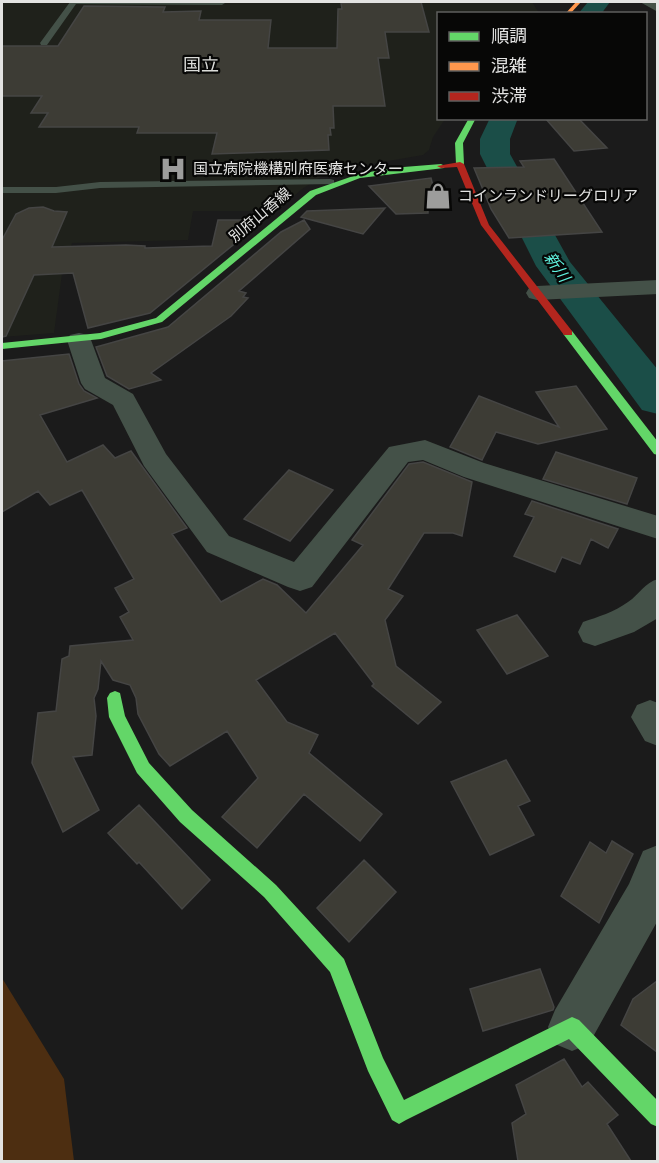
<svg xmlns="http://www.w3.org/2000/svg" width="659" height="1163" viewBox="0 0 659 1163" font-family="'DM Sans','Noto Sans JP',sans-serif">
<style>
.built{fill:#1f211b}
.green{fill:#4d2e11}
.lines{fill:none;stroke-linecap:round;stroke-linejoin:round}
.river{fill:#1b4e48;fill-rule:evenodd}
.building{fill:#3d3c35;stroke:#454544;stroke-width:1.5}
.lane{fill:#445148;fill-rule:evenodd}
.street{fill:#445148;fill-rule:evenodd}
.fast{fill:#63d668;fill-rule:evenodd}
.slow{fill:#ff974d;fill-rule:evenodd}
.jam{fill:#b3261e;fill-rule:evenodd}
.labels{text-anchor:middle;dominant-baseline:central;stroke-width:4.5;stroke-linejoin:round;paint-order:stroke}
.far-poi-label{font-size:15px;fill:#e3e3e2;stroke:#070706;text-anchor:start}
.far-street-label{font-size:15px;fill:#e3e3e2;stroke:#070706}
.far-water-label{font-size:16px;font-style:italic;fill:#5ff2df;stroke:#070706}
.far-quarter-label{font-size:18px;fill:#dbdcd9;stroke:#070706}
</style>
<rect width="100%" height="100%" fill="#1b1b1b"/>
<path class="built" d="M2 2H532L539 13 438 14V118L445 119 433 137 429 150 423 155 330 171 302 189 277 211H193L188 240 72 243 62 274 54 333 2 337Z"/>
<path class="green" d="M2 978 64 1079 74 1161H2Z"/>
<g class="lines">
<path class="river" d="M588 2H610L601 14H578Z
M490 118H518L510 139V154L570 262 658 370V414L642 410 536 266 480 154V139Z"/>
</g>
<path class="building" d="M396 2H421L429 32H385L389 58H378L385 106H333L334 128H330L331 135H328L329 150 212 154 217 133H137L139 127H39L48 113H31L42 96H2V46H58L84 6 165 7 163 12 201 11 199 20H271L268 48H337L338 9H342L341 3Z
M545 118H578L607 148 574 151Z
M554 159 602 232 509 238 491 209 474 168 524 167 520 161Z
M431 178 439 210H428V213L396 214 369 186Z
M43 207 54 211 67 212 52 247 126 245 145 246V248L212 246 218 220H247L244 236 150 313 88 328 73 273 34 275 6 336 2 337V240L16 214 29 208Z
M385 208 363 234 301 217 307 211Z
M304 220 310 229 239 291 246 293 243 297 248 298 231 316 151 373 161 380 129 389 107 376 96 347 168 327 281 232Z
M69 354 79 384 84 391 97 398 40 415 67 462 103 445 115 458 131 451 187 528 172 534 221 602 263 579 277 585 306 613 363 545 352 540 409 464 423 462 472 482 462 536 453 533H424L388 589 403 596 385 620 396 666 441 702 418 724 372 686 374 684 335 633 256 680 287 722 318 735 309 753 382 814 360 841 304 794 257 848 222 817 258 778 227 731 170 766 159 754 138 714 136 698 130 685 113 680 101 661 98 689 94 698 96 716 92 755 73 757 99 810 63 832 32 763 38 713 56 711 62 659 69 656 70 646 133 640 120 617 129 612 115 588 134 579 82 490 50 505 38 491 2 512V361Z
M576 386 607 429 538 444 496 432 482 460 450 447 479 396 559 427 536 392Z
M556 452 637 478 627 504 543 479Z
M289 470 333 490 290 541 244 519Z
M532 501 618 529 608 548 591 539 580 564 562 557 555 572 514 556 534 517 525 514Z
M517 615 548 656 507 674 477 630Z
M506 760 530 801 518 806 534 835 490 855 451 782Z
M139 805 210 880 182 909 139 862 137 864 108 833Z
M612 841 633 854 599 923 561 896 590 842 606 853Z
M364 860 396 892 349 942 317 908Z
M540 969 554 1007 553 1010 483 1031 470 989Z
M657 981V1052L621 1025 633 999Z
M564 1059 582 1087 588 1082 618 1115 607 1124 631 1161H518L512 1123 526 1114 516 1085Z"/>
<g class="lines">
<path class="lane" d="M70 2H224L225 3 222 5 76 4 47 45H41L40 43Z
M330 179 334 180V184L100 188 56 193H2V187H56L100 182Z"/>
<path class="street" d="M640 2 658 3V12Z
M658 280V294L537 300 529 298 526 293 529 288 537 286Z
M79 333 88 335 91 340 105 378 133 394 166 454 229 536 294 562 389 447 425 440 484 463 658 516V539L464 477 423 460 408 462 312 587 300 591 288 587 207 552 144 466 113 405 85 389 81 383 67 340 70 335Z
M658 579V618L634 632 595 646 583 642 578 632 583 622C598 617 614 612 628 602 640 594 644 583 658 579Z
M650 700 658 703V746L645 741 631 717 637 705Z
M658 845V920L589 1044 572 1051 555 1044 548 1027 555 1010 629 884 643 851Z"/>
<path class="fast" d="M469 118H476L463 143 464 164 460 166 456 164 455 143Z
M441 164 445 166 444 168 360 178 316 195 162 322 101 339 2 349V343L100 333 156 318 310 191 359 174 391 168Z
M568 330 572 331 658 442V455L654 454 564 335 563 333Z
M115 691 120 693 125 716 149 763 192 810 276 885 344 959 383 1058 404 1100 572 1017 579 1020 658 1101V1127L651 1124 569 1039 406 1120 399 1124 392 1120 368 1071 330 972 264 897 180 822 137 773 109 717 107 698 110 693Z"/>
<path class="slow" d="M576 2H581L570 14H565Z"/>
<path class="jam" d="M460 162 464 164 489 225 572 331V335H564L481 225 457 167 441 168 437 166Z"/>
</g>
<defs>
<g id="hospital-bare" transform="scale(2.07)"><path d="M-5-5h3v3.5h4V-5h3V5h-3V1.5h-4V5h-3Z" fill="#9d9d9c" stroke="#070706" stroke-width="2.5" paint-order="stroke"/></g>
<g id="shop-bare" transform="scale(2.07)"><path d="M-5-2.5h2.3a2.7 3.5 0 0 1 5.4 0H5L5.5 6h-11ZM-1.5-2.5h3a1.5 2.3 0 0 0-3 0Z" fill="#9d9d9c" stroke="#070706" stroke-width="2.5" paint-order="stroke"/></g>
</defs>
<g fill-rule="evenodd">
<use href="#hospital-bare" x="173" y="169"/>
<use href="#shop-bare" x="438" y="196"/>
</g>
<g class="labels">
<g class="far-poi-label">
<text x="193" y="169">国立病院機構別府医療センター</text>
<text x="458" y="196">コインランドリーグロリア</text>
</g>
<g class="far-street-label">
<text transform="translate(260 215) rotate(-40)">別府山香線</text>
</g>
<g class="far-water-label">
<text transform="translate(557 267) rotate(56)">新川</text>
</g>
<g class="far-quarter-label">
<text x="201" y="65">国立</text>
</g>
</g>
<rect width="659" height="1163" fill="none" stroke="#e3e3e2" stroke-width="6"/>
<rect x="437" y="12" width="210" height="108" fill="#070706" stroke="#5f5f5e" stroke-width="1.5"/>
<rect x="449" y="32" width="30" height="9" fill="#63d668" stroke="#5f5f5e" stroke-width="1.5"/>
<text x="491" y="42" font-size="18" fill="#e3e3e2">順調</text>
<rect x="449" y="62" width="30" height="9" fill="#ff974d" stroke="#5f5f5e" stroke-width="1.5"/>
<text x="491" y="72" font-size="18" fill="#e3e3e2">混雑</text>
<rect x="449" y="92" width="30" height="9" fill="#b3261e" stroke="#5f5f5e" stroke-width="1.5"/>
<text x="491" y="102" font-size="18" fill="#e3e3e2">渋滞</text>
</svg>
